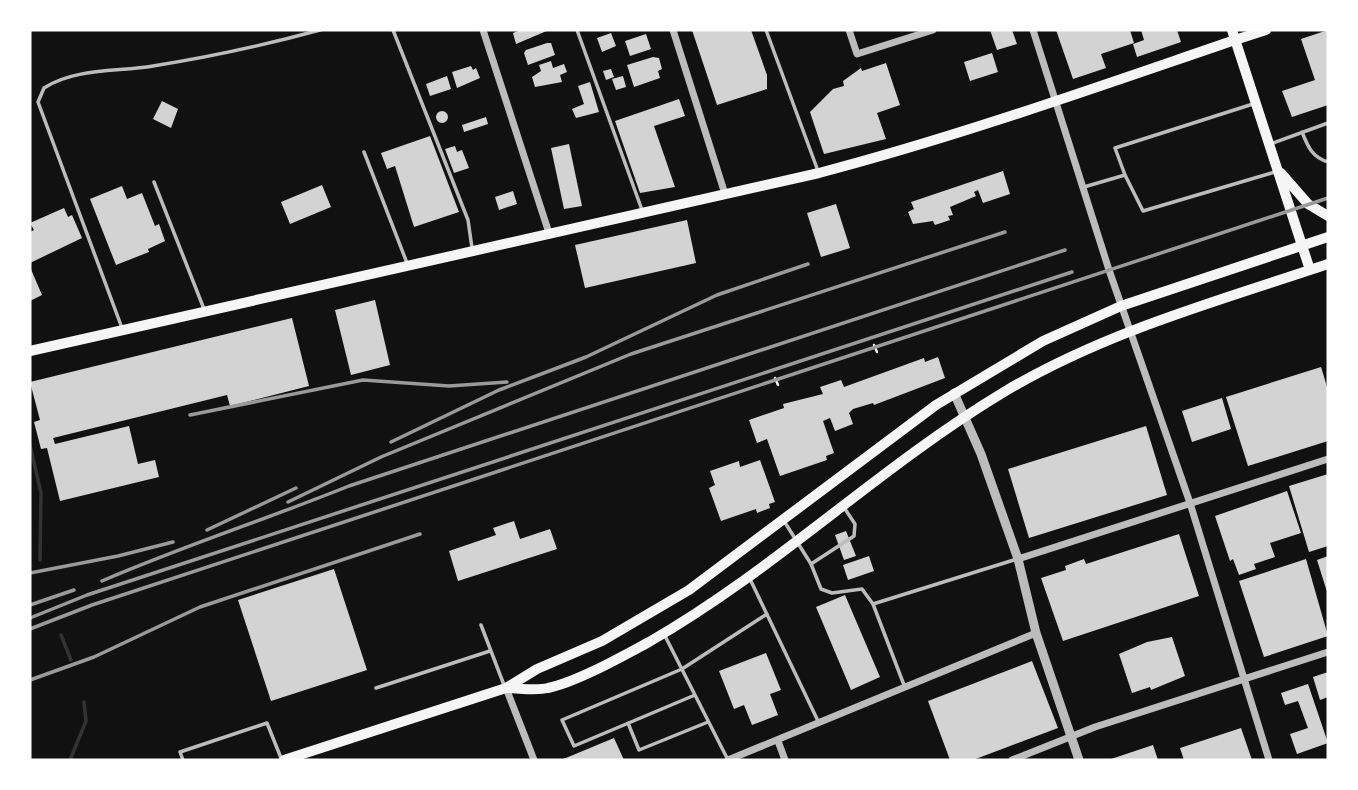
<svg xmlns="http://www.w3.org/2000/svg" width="1358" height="790" viewBox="0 0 1358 790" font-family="Arial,sans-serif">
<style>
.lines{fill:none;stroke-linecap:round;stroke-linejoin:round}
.stream{stroke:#333;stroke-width:3.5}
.building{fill:#d3d3d3}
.path{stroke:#f5f5f5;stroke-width:2.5}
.service{stroke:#bcbcbc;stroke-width:3.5}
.minor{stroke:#bcbcbc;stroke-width:7}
.tertiary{stroke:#bcbcbc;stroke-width:9}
.secondary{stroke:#f5f5f5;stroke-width:10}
.primary{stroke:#f5f5f5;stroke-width:10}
.rail{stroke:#9a9a9a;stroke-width:3.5}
</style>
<rect width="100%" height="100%" fill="#111"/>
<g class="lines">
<path class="stream" d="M30 445 41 493 40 560
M61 635 71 660
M70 760 86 721 84 702"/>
</g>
<path class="building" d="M520 30H549L516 44 513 33Z
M692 30H751L767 75V89L717 105Z
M990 30H1012L1017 44 997 50Z
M1056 30H1130L1134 43 1101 54 1106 68 1073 79Z
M1141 30H1177L1181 42 1137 57 1133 44 1144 40Z
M1328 30V105L1292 117 1282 91 1315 80 1301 39Z
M611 33 616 46 602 52 597 38Z
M646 34 651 49 630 56 625 41Z
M547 43H551L555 55 528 65 524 53 526 50Z
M992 53 998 72 970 81 964 62Z
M653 57 659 58 662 69 658 71 660 78 634 87 627 65Z
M551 61 553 68 564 64 567 72 560 75 562 82 535 87 532 77 541 71 539 65Z
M886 63 900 105 877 113 886 139 824 154 810 112 833 89 844 86 843 81 861 68 862 71Z
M471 66 473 70 476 68 480 78 457 88 452 72Z
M611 69 614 77 606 80 603 71Z
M447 76 451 89 430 96 426 84Z
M623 76 626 87 616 90 612 79Z
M590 82 599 112 576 118 572 109 584 104 578 86Z
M679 99 685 116 654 126 675 187 640 193 615 121Z
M162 101 178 109 171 128 153 119Z
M436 117a6 6 0 1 1 12 0a6 6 0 1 1-12 0Z
M486 117 488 124 464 132 462 125Z
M430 136 459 212 414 227 395 166 387 169 381 153Z
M569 144 582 206 564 209 551 148Z
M455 146 457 152 462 150 469 168 454 173 445 149Z
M1003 171 1010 194 983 203 978 190 974 192 976 196 950 207 953 215 948 216 950 220 935 225 933 221 913 224 908 212 914 209 911 202Z
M322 185 331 207 290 224 281 202Z
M122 186 127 199 142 193 155 226 159 224 165 241 148 249 149 252 116 265 90 199Z
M513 191 517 204 499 210 495 197Z
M836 204 850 248 821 257 807 213Z
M64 208 68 217 72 215 82 238 30 263V232L34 230 30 223Z
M687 220 696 263 585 288 575 245Z
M30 267 42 295 30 301Z
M375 300 390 365 351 375 335 310Z
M292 318 309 386 230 406 227 395 53 438 55 444 129 426 138 464 155 460 159 477 60 501 47 448 41 449 34 422 40 420 30 382Z
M938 357 945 378 874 405 873 403 853 409 849 413 853 424 835 431 830 418 823 421 834 453 826 456 827 460 780 476 767 439 757 443 749 420 784 408 783 404 823 394 820 387 841 380 844 387 924 358 925 362Z
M1321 367 1328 390V441L1248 466 1226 397Z
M1222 398 1231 429 1192 442 1182 411Z
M1146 426 1167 495 1029 538 1008 469Z
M760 460 775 502 769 504 770 508 757 513 756 509 721 521 709 488 715 485 710 471 739 461 740 467Z
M1328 474V546L1309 552 1289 486Z
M1287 491 1301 533 1270 543 1275 557 1254 564 1256 569 1239 575 1233 559 1230 561 1215 516Z
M514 521 520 539 550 529 557 549 458 581 449 551 496 535 493 528Z
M846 531 856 556 844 560 835 535Z
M1179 534 1199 596 1063 641 1041 578 1066 570 1065 566 1084 559 1086 564Z
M869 556 874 571 848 580 843 565Z
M1328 556V595L1317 560Z
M1306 559 1328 636 1264 657 1239 581Z
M334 569 367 670 271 701 238 600Z
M845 595 880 677 851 690 816 607Z
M1172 637 1185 676 1151 690 1150 687 1132 693 1119 654 1147 642Z
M766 653 781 690 770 694 778 715 752 725 744 705 734 709 719 671Z
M1032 661 1058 728 973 760H950L928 701Z
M1328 672V697L1320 700 1313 677Z
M1308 684 1328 743 1297 754 1290 734 1308 728 1298 701 1285 705 1281 693Z
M1241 728 1252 760H1184L1180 748Z
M614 738 624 760H561Z
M1153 745 1158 760H1108Z"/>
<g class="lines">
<path class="path" d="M874 345 877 352
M775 378 778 385"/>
<path class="service" d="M393 30 468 220 472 248
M577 30 642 210
M766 30 818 171
M1302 132C1308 147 1312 157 1328 162
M1270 144 1328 123
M364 152 407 263
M1125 175 1115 148 1253 104
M154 182 204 309
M1084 187 1125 175 1143 211 1275 172
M122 328 38 102 44 88C74 68 118 72 153 66 210 57 265 45 320 30
M784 521 811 564 821 589 832 593 862 589 873 604 1017 559
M811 564 854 536 855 524 845 509
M750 579 818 721
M873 604 904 685
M481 625 504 685
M664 634 727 758
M376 688 490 651
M695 695 574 746 562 720 682 669 767 614
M628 723 639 750 708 722
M183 760 180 752 267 723 281 758"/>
<path class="minor" d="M483 30 549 233
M673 30 725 194
M849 30 857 54 933 30
M1033 30 1109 270 1190 503 1269 760
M1018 559 1328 459
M506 688 534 760
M778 741 785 760
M728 760 1036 633
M1012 760 1095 727 1328 652"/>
<path class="tertiary" d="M954 393 981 454 1018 559 1036 633 1079 760"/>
<path class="secondary" d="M1235 40 1266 30"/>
<path class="primary" d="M1232 30 1310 270
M1281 173 1308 204 1328 216
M30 351 819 173C960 136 1097 87 1235 40
M506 688C519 688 535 691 548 688 577 682 623 656 649 642 775 570 879 467 1004 392 1104 332 1218 301 1328 264
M284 760 506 688 537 669 602 641 689 590 936 405 1043 341 1121 306 1328 237"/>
<path class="rail" d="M190 415 363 380 449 386 507 382
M391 442 499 390 586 357 717 295 808 264
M288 502 381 457 631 354 1005 232
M207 530 296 488
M30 573 118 556 173 542
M102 581C183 546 267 519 349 486L1065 250
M30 605 74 590
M30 618 87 595 1072 272
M30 629 92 605 1328 198
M30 680 94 657 200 607 420 534"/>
</g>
<rect width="1358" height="790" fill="none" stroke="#ffffff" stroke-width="63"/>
</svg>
